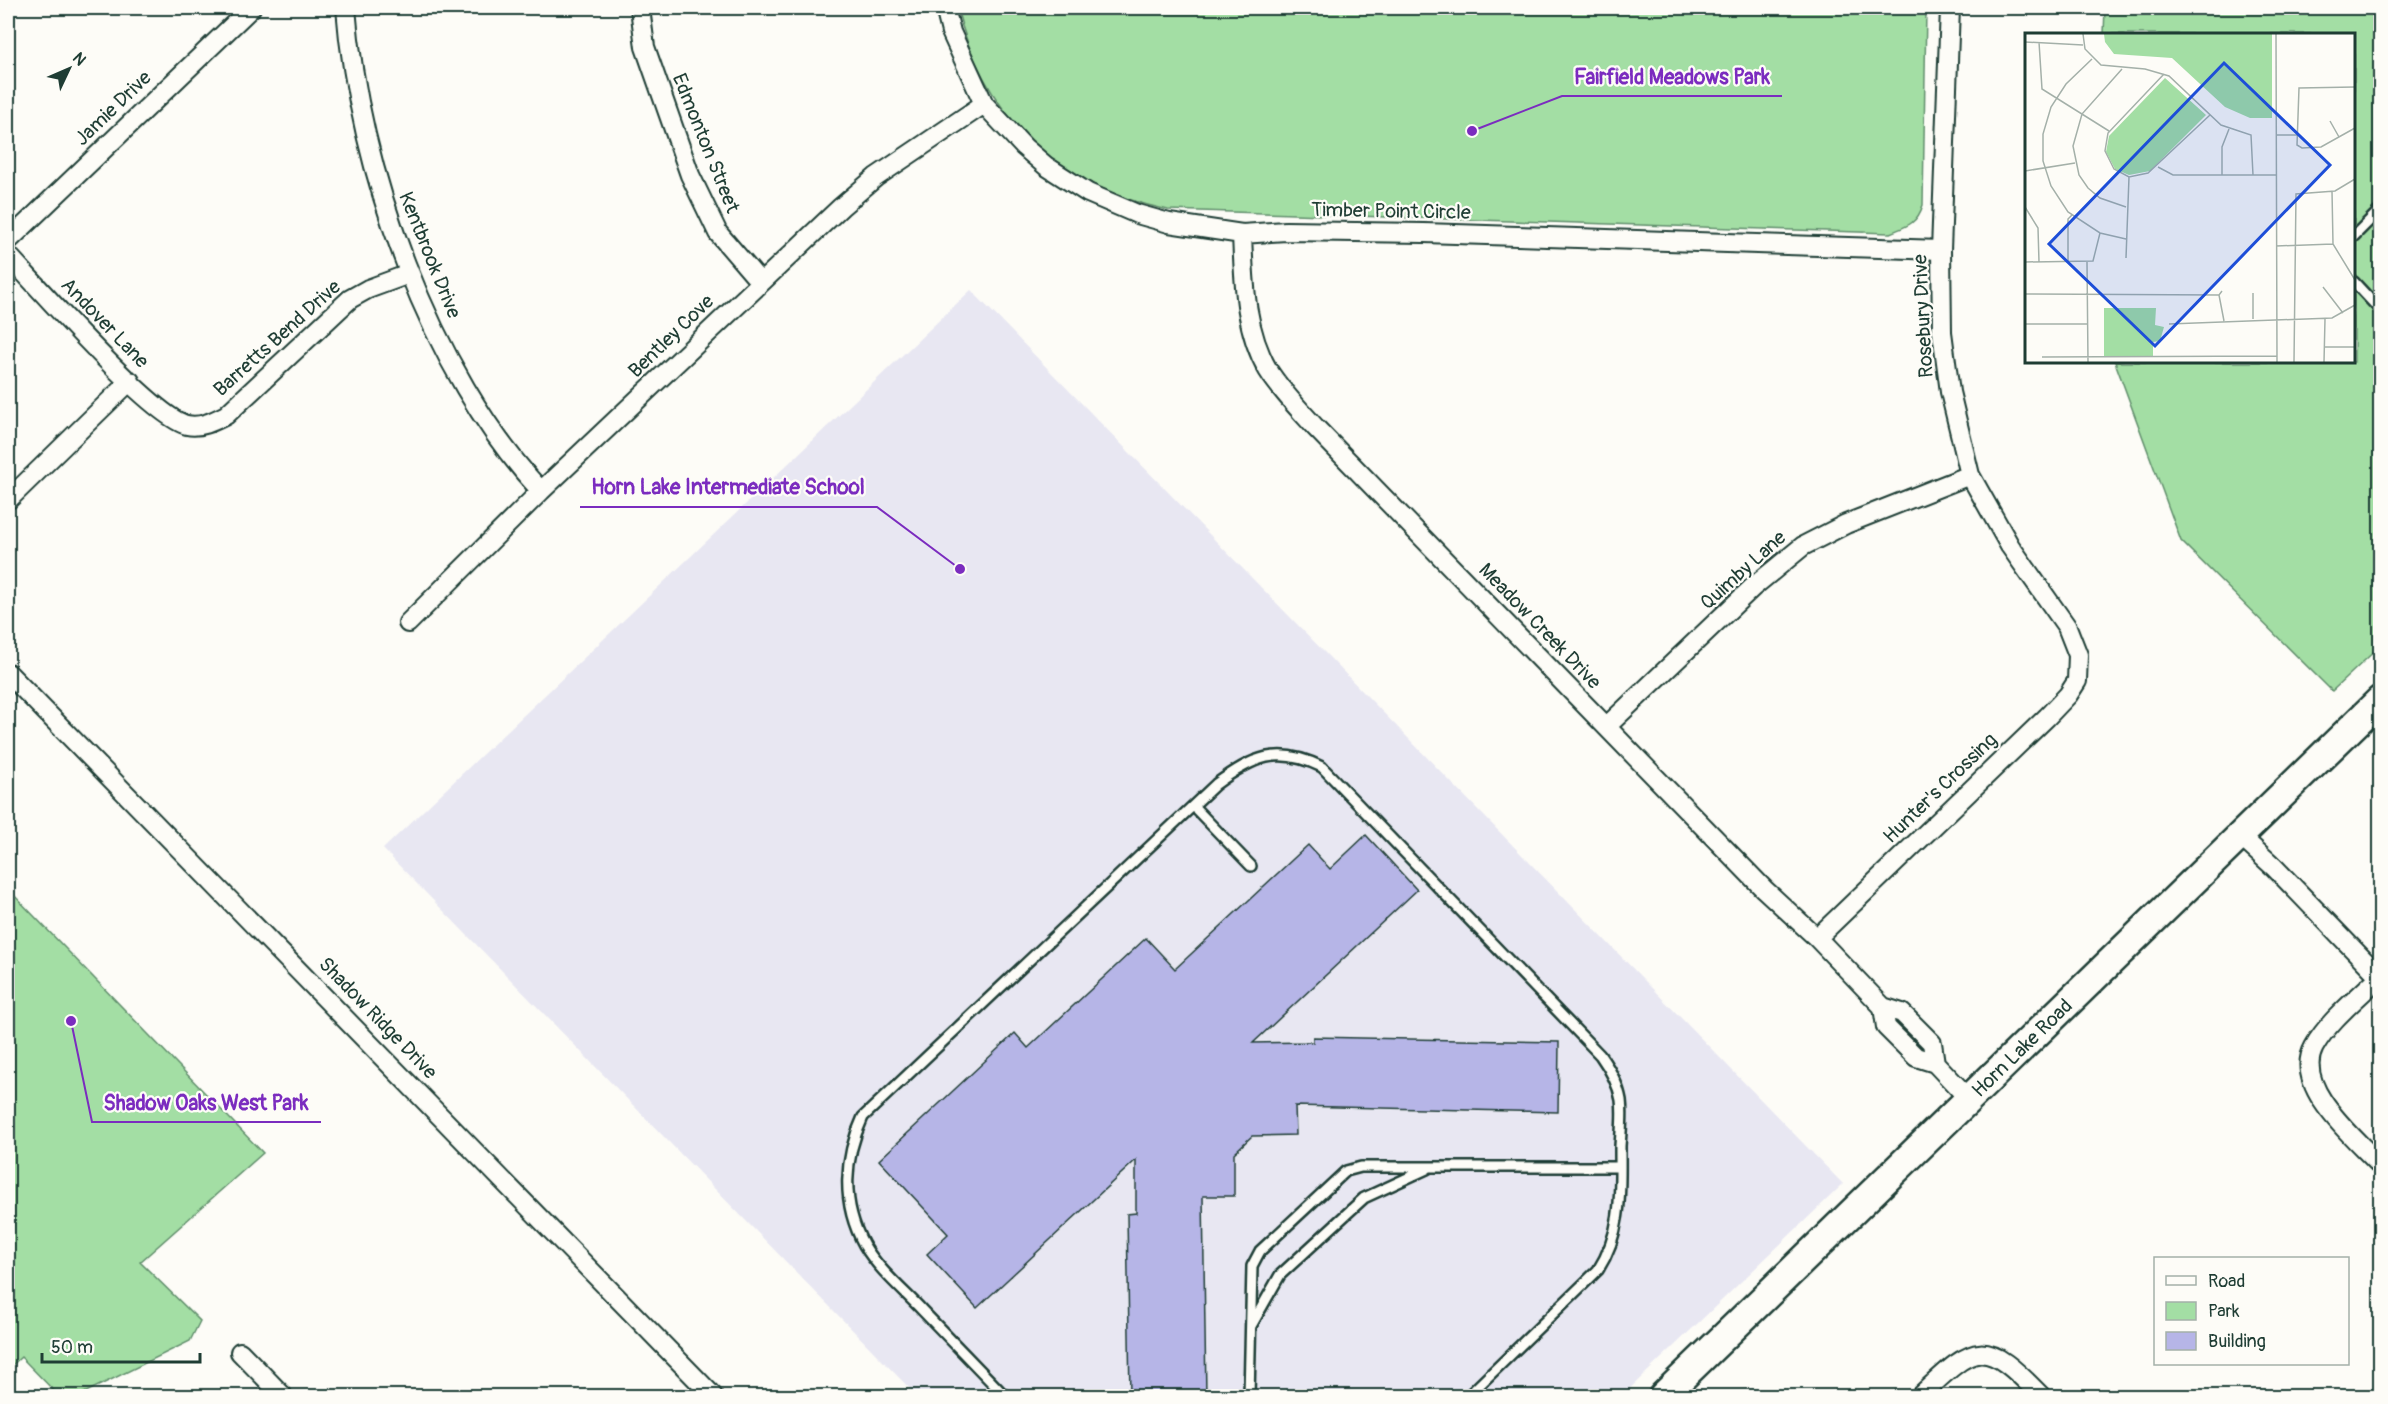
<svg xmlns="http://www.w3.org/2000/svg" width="2388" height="1404" viewBox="0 0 2388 1404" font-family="Pangolin,sans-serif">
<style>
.built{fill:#e8e7f2}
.green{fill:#a3dea4;stroke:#618e6c;stroke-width:1.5}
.building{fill:#b6b5e7;stroke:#1f3d34;stroke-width:1.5}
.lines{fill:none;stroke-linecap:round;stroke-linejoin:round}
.lane-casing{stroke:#1f3d34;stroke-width:14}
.street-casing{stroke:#1f3d34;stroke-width:22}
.secondary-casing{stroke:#1f3d34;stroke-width:32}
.lane{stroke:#fdfcf7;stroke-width:9}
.street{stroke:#fdfcf7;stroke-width:18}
.secondary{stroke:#fdfcf7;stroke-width:27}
.labels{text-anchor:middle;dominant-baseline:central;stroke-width:4.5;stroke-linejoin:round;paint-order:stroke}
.street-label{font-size:20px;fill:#1f3d34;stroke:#fdfcf7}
.inset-road{fill:none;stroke:#a4b0a9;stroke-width:1.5}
.view{fill:#1d4ed8;fill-opacity:0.15;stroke:#1d4ed8;stroke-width:3}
.inset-edge{fill:none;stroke:#1f3d34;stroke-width:3}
.leader{fill:none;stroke:#7b2cbf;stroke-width:2}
.callout-dot{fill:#7b2cbf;stroke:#fdfcf7;stroke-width:2}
.callout-label{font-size:21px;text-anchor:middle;font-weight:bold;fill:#7b2cbf;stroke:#fdfcf7;stroke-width:4.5;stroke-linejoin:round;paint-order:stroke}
</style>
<rect width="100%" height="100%" fill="#fdfcf7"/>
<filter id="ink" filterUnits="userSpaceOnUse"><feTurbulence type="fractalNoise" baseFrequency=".0167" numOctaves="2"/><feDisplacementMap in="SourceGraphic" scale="12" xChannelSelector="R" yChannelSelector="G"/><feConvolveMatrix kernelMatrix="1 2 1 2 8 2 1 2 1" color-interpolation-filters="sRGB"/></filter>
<g filter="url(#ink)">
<path class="built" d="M971 290 1843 1184 1622 1396H917L383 849Z"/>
<path class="green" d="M957 8H1926L1923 205C1917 224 1907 226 1890 233L1168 210C1058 187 984 116 957 8Z
M2105 8H2380V646L2332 691 2181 541 2115 362H2354V34H2104Z
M8 889 263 1153 140 1262 200 1321 190 1341 78 1396H59L21 1357 8 1369Z"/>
<path class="building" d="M1366 835 1417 890 1253 1043 1313 1042V1037L1559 1042 1558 1112 1295 1106 1296 1135 1252 1136 1234 1153V1196H1203L1206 1396H1130L1127 1214 1136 1213V1160L977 1308 927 1254 948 1234 879 1160 1015 1033 1028 1048 1146 938 1175 969 1308 845 1330 869Z"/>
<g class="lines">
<g class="lane-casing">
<path id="lane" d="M2354 236 2380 210
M2354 282 2380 310
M1193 806 1251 866
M1251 1326 1280 1275 1364 1198 1427 1169
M1005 1396C978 1368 950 1339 922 1310 903 1290 878 1269 864 1245 841 1203 844 1158 863 1117L1216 784C1253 757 1278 745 1322 767L1600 1055C1610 1069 1618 1083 1621 1100 1623 1115 1621 1131 1620 1146 1620 1191 1623 1231 1598 1270L1468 1396
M1249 1396 1252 1266 1260 1251 1346 1171 1361 1167H1620"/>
</g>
<g class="street-casing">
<path id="street" d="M346 8C358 167 430 373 541 491
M640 8 645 47 690 175 718 233 760 282
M945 8 951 32 984 104 1024 147 1046 166 1088 193 1137 214 1169 223 1242 234 1286 231 1424 233 1941 250
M1242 234C1244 279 1244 329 1268 370 1281 391 1299 409 1315 427L1764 889 1817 938 1883 1007 1886 1027 1916 1057 1935 1063 1969 1099
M8 241 251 8
M8 255C39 288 152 417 187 425 201 428 214 421 226 415L350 299 368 289 409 274
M8 500 130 381
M408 623 541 491 841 207 876 177 984 104
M8 673 713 1396
M1607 726 1753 587 1803 546 1846 524 1970 475
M2240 836 2274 867 2380 977
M1817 938 2047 717 2068 695 2077 681 2078 655 2067 627 2010 546 1970 475 1950 392 1942 332 1941 250 1950 8
M2380 976C2359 997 2328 1021 2314 1047 2292 1087 2356 1139 2380 1165
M1883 1007 1902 1013 1932 1043 1935 1063
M240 1352 283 1396
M1920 1396C1977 1342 1984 1337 2041 1396"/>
</g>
<g class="secondary-casing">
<g id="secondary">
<path id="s1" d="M1663 1396 2380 700"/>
</g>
</g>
<use href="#lane" class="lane"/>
<use href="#street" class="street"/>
<use href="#secondary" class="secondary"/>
</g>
</g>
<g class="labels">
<g class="street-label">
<text transform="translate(113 108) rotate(-44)">Jamie Drive</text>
<text transform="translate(706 143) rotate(68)">Edmonton Street</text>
<text transform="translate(1391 211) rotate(1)">Timber Point Circle</text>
<text transform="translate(430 255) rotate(68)">Kentbrook Drive</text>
<text transform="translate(1923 316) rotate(-93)">Rosebury Drive</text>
<text transform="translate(105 323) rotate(46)">Andover Lane</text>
<text transform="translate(671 336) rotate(-44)">Bentley Cove</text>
<text transform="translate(277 338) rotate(-42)">Barretts Bend Drive</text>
<text transform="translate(1743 570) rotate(-42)">Quimby Lane</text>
<text transform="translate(1540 626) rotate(46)">Meadow Creek Drive</text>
<text transform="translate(1940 788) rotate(-44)">Hunter's Crossing</text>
<text transform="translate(378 1018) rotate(46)">Shadow Ridge Drive</text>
<text stroke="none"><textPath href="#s1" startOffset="500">Horn Lake Road</textPath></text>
</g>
</g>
<g transform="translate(2025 33)">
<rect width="330" height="330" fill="#fdfcf7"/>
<path d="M79 1H247V85H225L200 74 147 25 89 21 80 9ZM140 45 181 82 125 138 104 142 90 136 81 119 84 103ZM79 275H131L130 292 139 294 135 308 128 309V323H79Z" fill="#a3dea4"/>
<path class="inset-road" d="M58 1 60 16 76 32 120 36 144 43 196 92 226 102 228 142M251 1 252 329M0 9 58 12M14 9 17 56 84 98M67 26 41 51 26 74 18 101V128L26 153 43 179 75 200 101 206M97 36 57 81 48 113 54 142 63 155 75 165 101 174M139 41 83 100 80 118 89 136 104 144 123 140 185 82M330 54 274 55 272 112 277 115 296 114 330 95M305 88 314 104M251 102H272M133 134 148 142H251M0 138 50 130M197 142V114L204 96M307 158 308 211 330 247M0 174 13 195 14 229M251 213 308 211M101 225 104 144M0 229 68 228 75 200M43 229V186L47 182M62 229 63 329M298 254 318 280M0 261 194 262 197 258M194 262 199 288M228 286V260M0 291H62M144 291 307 285 330 272M299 314H330M17 324 252 323M269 329 271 161 310 158 330 146M299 329 300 286"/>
<path class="view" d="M199 30 305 132 130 313 24 211Z"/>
<rect width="330" height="330" class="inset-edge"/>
</g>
<path class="leader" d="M1472 131L1562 96H1782M960 569L877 507H580M71 1021L92 1122H321"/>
<g class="callout-dot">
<circle cx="1472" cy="131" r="6"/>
<circle cx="960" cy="569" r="6"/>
<circle cx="71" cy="1021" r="6"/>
</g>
<g class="callout-label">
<text x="1672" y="84">Fairfield Meadows Park</text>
<text x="728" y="494">Horn Lake Intermediate School</text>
<text x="206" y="1110">Shadow Oaks West Park</text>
</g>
<rect width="2388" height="1404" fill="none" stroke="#fdfcf7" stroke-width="30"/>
<rect x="15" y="15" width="2358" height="1374" fill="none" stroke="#1f3d34" stroke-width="2" filter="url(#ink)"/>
<rect x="2154" y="1257" width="195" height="108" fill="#fdfcf7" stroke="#a4b0a9" stroke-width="1.5"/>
<rect x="2166" y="1276" width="30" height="9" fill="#fdfcf7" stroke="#a4b0a9" stroke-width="1.5"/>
<text x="2208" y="1287" font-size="18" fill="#1f3d34">Road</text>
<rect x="2166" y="1302" width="30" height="18" fill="#a3dea4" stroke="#a4b0a9" stroke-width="1.5"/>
<text x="2208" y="1317" font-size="18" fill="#1f3d34">Park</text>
<rect x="2166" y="1332" width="30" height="18" fill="#b6b5e7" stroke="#a4b0a9" stroke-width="1.5"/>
<text x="2208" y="1347" font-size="18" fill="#1f3d34">Building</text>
<g transform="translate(69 69) rotate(46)" stroke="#fdfcf7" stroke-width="4.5" paint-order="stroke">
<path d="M0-4.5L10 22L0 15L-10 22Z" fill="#1f3d34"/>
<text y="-9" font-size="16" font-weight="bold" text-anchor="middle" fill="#1f3d34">N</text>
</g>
<path d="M42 1353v9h158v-9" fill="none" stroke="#1f3d34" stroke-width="3"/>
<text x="51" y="1353" font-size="18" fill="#1f3d34" stroke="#fdfcf7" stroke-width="4.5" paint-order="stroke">50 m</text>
</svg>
